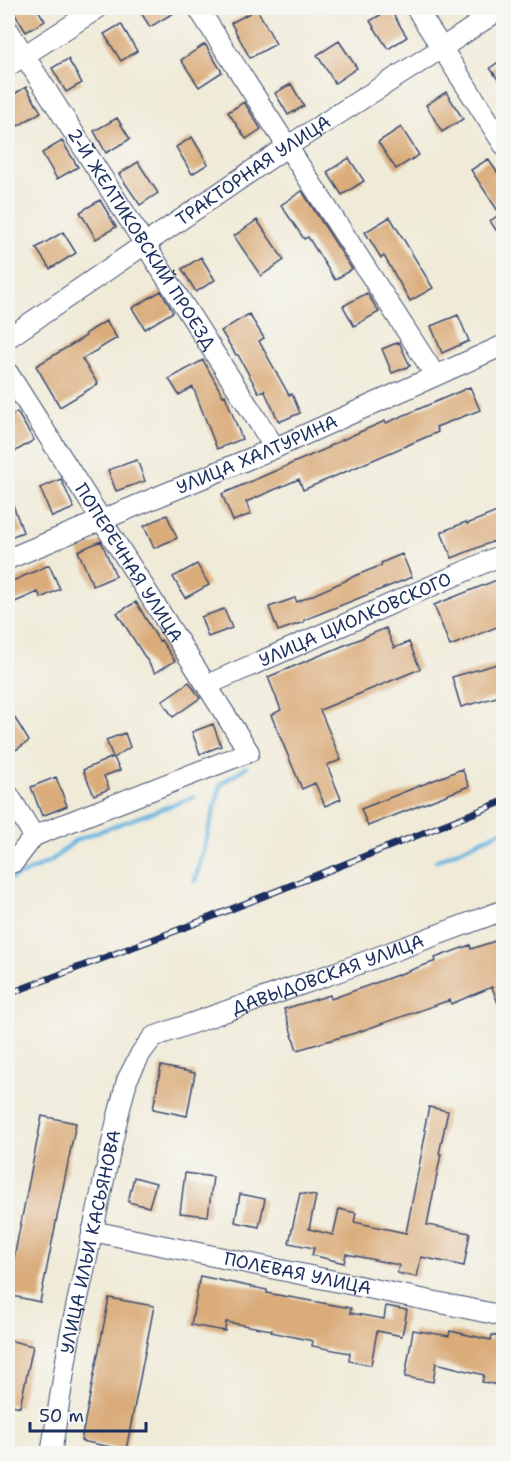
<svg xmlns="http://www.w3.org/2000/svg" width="511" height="1461" viewBox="0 0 511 1461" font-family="'Shantell Sans',sans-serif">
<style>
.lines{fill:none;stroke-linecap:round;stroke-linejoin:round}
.stream{stroke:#65b4df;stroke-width:4.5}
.building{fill:#daac7a}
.minor-casing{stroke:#3b4b70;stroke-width:22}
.minor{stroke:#fff;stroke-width:20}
.rail-casing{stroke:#1b2f5e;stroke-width:7}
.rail{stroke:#f6f6f2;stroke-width:4.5;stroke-dasharray:14;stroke-linecap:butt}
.labels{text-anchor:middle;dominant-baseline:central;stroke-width:6;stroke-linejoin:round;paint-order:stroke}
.street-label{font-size:18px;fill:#1b2f5e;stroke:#f6f6f2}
</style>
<rect width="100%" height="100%" fill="#f6f6f2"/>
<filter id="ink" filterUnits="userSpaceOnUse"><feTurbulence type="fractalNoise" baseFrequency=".0167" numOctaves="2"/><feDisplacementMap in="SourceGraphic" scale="12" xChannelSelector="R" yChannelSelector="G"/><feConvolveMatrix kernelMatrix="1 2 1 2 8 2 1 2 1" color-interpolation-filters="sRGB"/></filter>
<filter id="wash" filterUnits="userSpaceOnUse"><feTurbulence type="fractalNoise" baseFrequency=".008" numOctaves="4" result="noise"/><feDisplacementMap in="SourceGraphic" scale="24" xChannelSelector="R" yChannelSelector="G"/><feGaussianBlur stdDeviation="1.35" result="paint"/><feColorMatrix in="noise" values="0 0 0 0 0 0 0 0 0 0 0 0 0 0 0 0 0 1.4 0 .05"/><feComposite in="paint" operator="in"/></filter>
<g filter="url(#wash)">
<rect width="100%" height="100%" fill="#f0ebd8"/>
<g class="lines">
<path class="stream" d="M436 861 504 830
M8 880 32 870 52 860 76 840 194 797
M195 881 221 784 246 767"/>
</g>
<g id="blocks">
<path class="building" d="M11 8H37L45 21 26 32Z
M138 8H182L150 27Z
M257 9 276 44 250 58 231 23Z
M390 9 407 37 388 49 370 21Z
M121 24 137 51 121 61 104 34Z
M339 41 357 68 335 83 317 55Z
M205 44 222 72 199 87 181 60Z
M504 58V88L490 68Z
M68 59 82 83 66 92 52 68Z
M291 84 304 106 288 115 275 93Z
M26 87 41 112 18 126 8 109V98Z
M446 92 463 119 442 132 426 105Z
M244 102 261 129 246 139 228 112Z
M117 118 130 139 106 153 94 131Z
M401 127 419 155 396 169 378 142Z
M192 137 208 164 192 174 176 147Z
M62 141 78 167 57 179 42 153Z
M349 158 364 181 342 195 327 172Z
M488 159 504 182V242L490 221 500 214 471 170Z
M138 162 158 193 140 205 119 174Z
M302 191 352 269 335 280 308 237 304 239 281 205Z
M100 200 116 227 96 239 80 212Z
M390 217 433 288 410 301 384 256 381 258 365 232Z
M257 220 284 260 261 276 234 236Z
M63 232 76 253 50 269 36 248Z
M201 257 215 280 196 292 182 269Z
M161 291 173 312 145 329 132 308Z
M367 293 379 312 354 326 343 306Z
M249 314 264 338 259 341 289 395 292 394 300 413 279 422 264 390 259 393 238 355H236L221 331Z
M458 315 469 341 442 353 431 326Z
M106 321 117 338 82 359 98 384 60 407 36 366 86 336 85 334Z
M399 342 410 366 392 373 382 349Z
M203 360 223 396 225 395 242 439 217 449 193 387 179 395 169 379Z
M470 387 480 410 436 427 438 432 303 490 299 479 246 502 251 514 233 521 222 494 330 447 329 446 362 431 385 421 386 423Z
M17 412 34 440 8 456V418Z
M137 460 145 481 116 491 108 470Z
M61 479 74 508 52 517 40 488Z
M8 494H9L23 532 8 538Z
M504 509V538L494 542V541L452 558 441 532 466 522 467 524Z
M167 515 177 538 154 548 144 526Z
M101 541 116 576 93 586 78 551Z
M402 554 412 577 304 620V622L278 631 269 607 295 598 297 602 347 580V579L382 565 381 563Z
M197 564 209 585 185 598 173 577Z
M49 565 60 589 41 598 38 592 8 605V583Z
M504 577V624L450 646 434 605Z
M136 602 159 641 161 640 175 661 155 673 117 613Z
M224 609 232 628 208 637 201 617Z
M386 628 394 648 409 642 420 669 320 710 341 760 327 765 341 799 325 806 315 783 302 789 271 715 281 710 268 677Z
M504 662V695L461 707 452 677Z
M189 682 200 698 173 717 162 701Z
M8 707 29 741 8 755Z
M213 724 221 746 200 754 192 732Z
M125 733 130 747 114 758 120 770 104 776 109 789 94 795 83 770 113 757 106 740Z
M462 769 469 786 368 826 361 809Z
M56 777 67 806 42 816 31 787Z
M504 938V1014H502L492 987 451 1004 450 1000 355 1033 297 1050 284 1009 330 995 331 999 436 961 435 958 470 945 471 949Z
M161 1066 195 1073 187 1116 153 1109Z
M429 1107 448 1111 439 1154H441L427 1225 470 1233 464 1266 421 1257 417 1277 397 1273 399 1265 346 1254 344 1263 312 1255 314 1248 289 1243 300 1193 316 1196 309 1229 333 1235 339 1209 356 1213 354 1222 406 1233 426 1131 424 1130Z
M42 1116 76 1123 40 1302 8 1295V1288Z
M185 1173 213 1177 208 1216 180 1213Z
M134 1177 156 1183 149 1207 128 1202Z
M240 1194 265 1199 259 1227 235 1222Z
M200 1276 267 1290V1293L351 1308 350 1313 384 1319 386 1306 407 1310 402 1336 377 1331 371 1365 349 1361 350 1353 312 1346 313 1341 271 1332 272 1330 226 1322 225 1331 191 1325Z
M109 1298 154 1306 126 1450 81 1441Z
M413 1330 449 1336 450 1331 491 1340 492 1335 504 1338V1386L482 1382 484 1375 436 1363 433 1382 405 1377Z
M8 1340 33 1346 20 1407 8 1404Z"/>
</g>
</g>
<g filter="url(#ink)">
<use href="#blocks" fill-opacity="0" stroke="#3b4b70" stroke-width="1.5"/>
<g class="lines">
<g class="minor-casing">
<g id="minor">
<path d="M198 8 435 375"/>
<path d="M416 8 504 145"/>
<path id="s1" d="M8 30 275 448"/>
<path d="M8 66 98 8"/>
<path id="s2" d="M8 338 288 146 442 48 502 8"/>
<path id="s3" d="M8 373 249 752 34 836 14 862 8 864"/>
<path id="s4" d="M8 559 275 448 504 345"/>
<path id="s5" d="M207 685 504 554"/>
<path d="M8 794 34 836"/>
<path id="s6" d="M92 1231 504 1316"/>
<path id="s7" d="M51 1454 70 1335 117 1120 127 1080 141 1053 153 1037 348 968 504 910"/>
</g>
</g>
<use href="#minor" class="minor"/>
<g class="rail-casing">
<path id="rail" d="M8 994 186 927 504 801"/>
</g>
<use href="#rail" class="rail"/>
</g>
</g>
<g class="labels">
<g class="street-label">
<text stroke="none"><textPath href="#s2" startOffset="297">ТРАКТОРНАЯ УЛИЦА</textPath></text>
<text stroke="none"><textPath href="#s1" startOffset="248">2-Й ЖЕЛТИКОВСКИЙ ПРОЕЗД</textPath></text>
<text stroke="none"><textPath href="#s4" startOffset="270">УЛИЦА ХАЛТУРИНА</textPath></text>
<text stroke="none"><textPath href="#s3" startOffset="225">ПОПЕРЕЧНАЯ УЛИЦА</textPath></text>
<text stroke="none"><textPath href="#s5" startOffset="162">УЛИЦА ЦИОЛКОВСКОГО</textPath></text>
<text stroke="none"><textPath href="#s7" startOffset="618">ДАВЫДОВСКАЯ УЛИЦА</textPath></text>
<text stroke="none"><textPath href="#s7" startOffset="216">УЛИЦА ИЛЬИ КАСЬЯНОВА</textPath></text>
<text stroke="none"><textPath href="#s6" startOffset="210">ПОЛЕВАЯ УЛИЦА</textPath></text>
</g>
</g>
<rect width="511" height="1461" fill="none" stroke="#f6f6f2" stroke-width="30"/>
<path d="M30 1422v9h116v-9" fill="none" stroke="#1b2f5e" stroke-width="3"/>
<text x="39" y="1422" font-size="18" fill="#1b2f5e" stroke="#f6f6f2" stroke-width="4.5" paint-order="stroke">50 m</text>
</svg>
